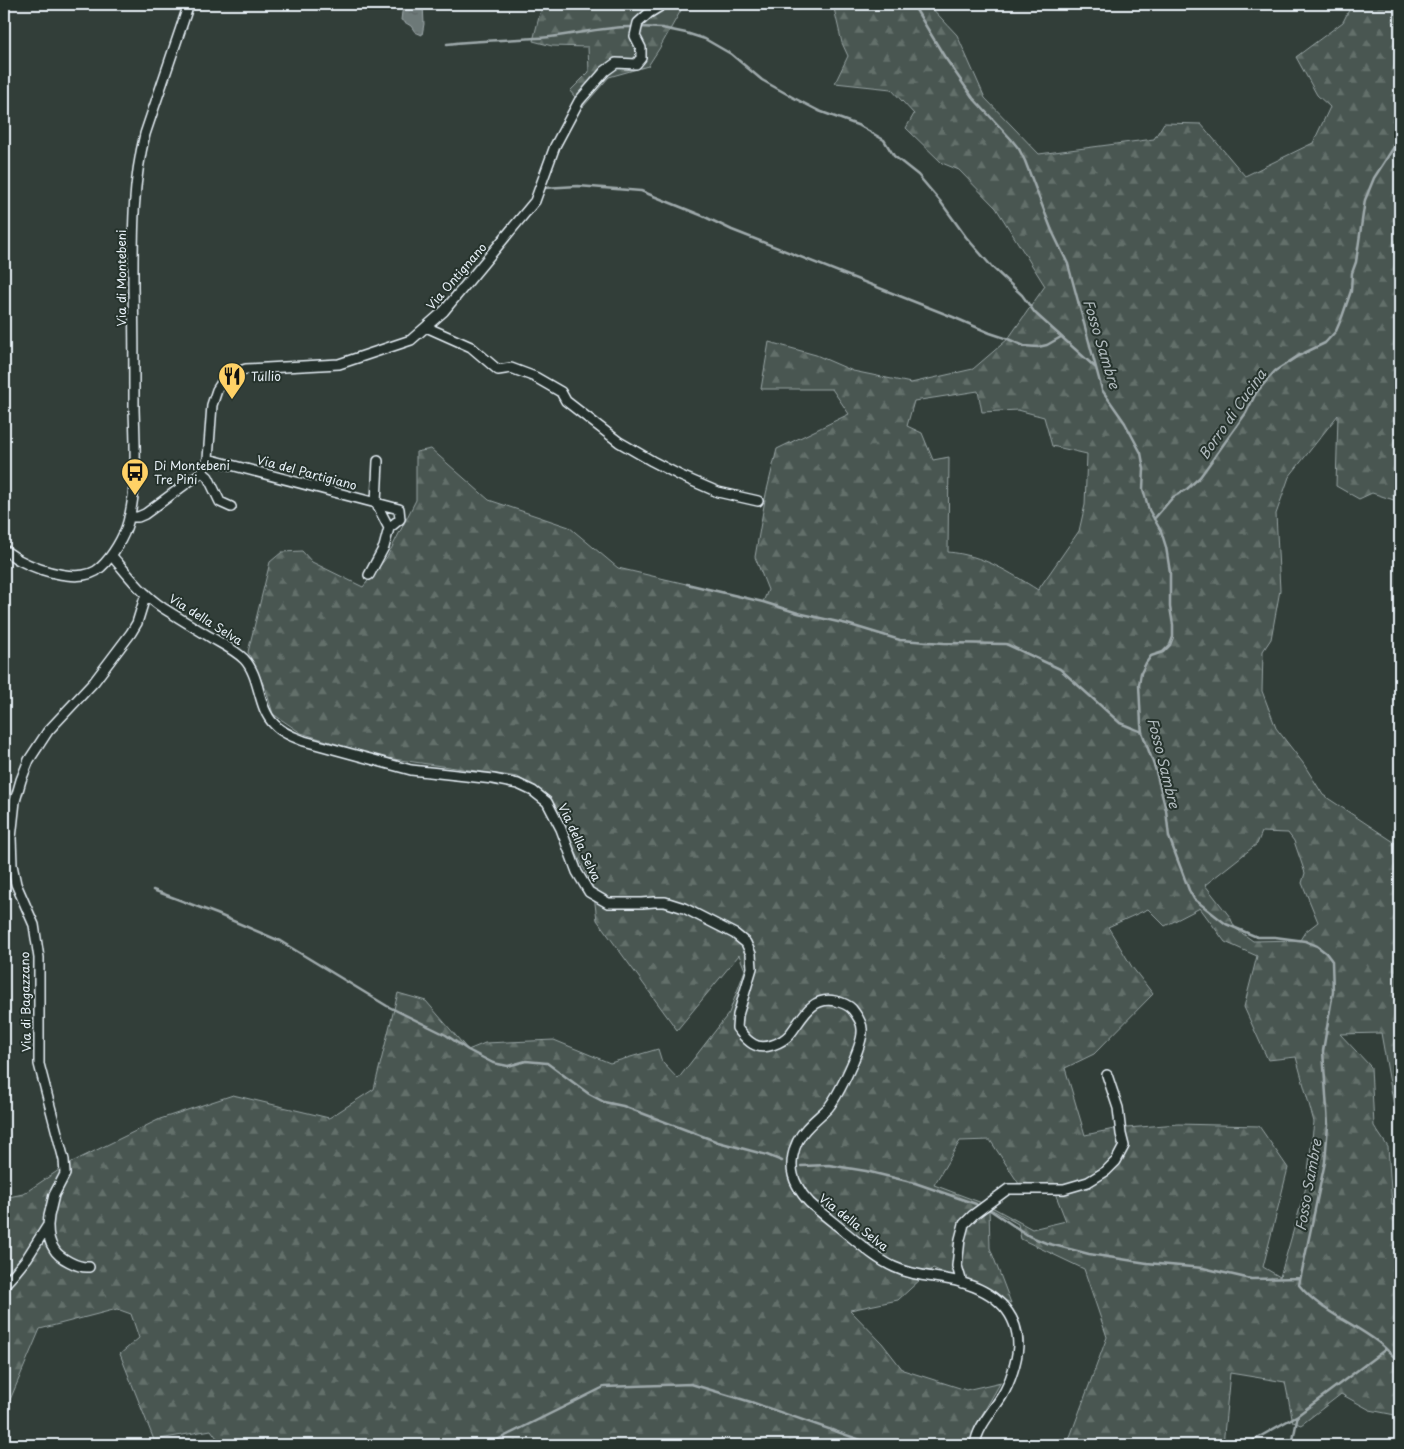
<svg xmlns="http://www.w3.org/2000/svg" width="1404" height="1449" viewBox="0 0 1404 1449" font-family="'Playpen Sans',sans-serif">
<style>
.forest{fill:url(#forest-firs);stroke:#98a4a4;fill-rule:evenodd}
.water{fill:url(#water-ripples);stroke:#9ea9ab}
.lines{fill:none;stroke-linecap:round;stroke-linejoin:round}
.stream{stroke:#9ea9ab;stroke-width:2.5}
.minor-casing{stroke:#e8f1f8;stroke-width:12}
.minor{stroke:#26332d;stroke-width:9}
.labels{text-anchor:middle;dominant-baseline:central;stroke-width:4;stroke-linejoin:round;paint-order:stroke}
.street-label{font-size:12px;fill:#e8f1f8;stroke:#26332d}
.poi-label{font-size:12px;fill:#e8f1f8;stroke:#26332d;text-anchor:start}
.water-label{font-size:14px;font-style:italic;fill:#b1bbbe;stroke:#26332d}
</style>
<defs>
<pattern id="forest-firs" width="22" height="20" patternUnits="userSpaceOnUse" patternTransform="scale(1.25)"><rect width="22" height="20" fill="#495651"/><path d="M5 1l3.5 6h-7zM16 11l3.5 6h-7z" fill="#636f6b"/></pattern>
<pattern id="water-ripples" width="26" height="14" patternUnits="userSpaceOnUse" patternTransform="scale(1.25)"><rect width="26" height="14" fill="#6d7978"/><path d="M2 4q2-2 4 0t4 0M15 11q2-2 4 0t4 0" fill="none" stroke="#5b6363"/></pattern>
</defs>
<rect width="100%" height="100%" fill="#323e39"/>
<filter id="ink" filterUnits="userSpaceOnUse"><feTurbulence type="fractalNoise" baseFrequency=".02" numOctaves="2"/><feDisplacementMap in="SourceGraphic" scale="10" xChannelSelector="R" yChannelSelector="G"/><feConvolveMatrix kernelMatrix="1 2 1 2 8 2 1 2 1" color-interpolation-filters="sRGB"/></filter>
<g filter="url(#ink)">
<path class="forest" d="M546 4H687L684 5 659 49 648 66 609 77 583 107 570 91 589 72 588 47 552 46 533 41 540 13Z
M833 4H928L957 35 985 98 1039 154 1154 139 1164 123 1201 124 1245 176 1313 143 1330 107 1317 95 1296 57 1343 22 1352 4H1400V502L1372 493 1359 499 1336 486 1338 415 1289 477 1276 514 1280 590 1271 639 1263 651 1262 691 1276 728 1303 763 1323 795 1400 846V1128H1398L1381 1033 1340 1034 1371 1067 1374 1126 1388 1147 1392 1205H1400V1416L1370 1410 1341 1394 1301 1425 1293 1422 1285 1382 1230 1373 1223 1445H1067L1107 1337 1084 1269 1021 1239 1018 1224 989 1208 990 1248 1011 1303 933 1268 898 1300 850 1310 882 1343 903 1370 966 1390 1001 1382 975 1427 970 1445H222L211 1430 154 1440 120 1354 139 1338 131 1314 117 1309 40 1329 4 1414V1198L23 1194 68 1164 160 1119 233 1095 329 1118 374 1089 398 993 426 1001 468 1050 485 1043 554 1040 610 1063 658 1049 662 1062 678 1079 729 1013 745 970 739 955 677 1030 597 920 593 887 550 800 518 777 379 757 301 733 273 714 266 690 248 652 270 562 282 552 302 551 312 562 363 587 387 557 416 500V452L431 449 489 500 569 527 618 568 763 602 768 590 755 557 766 494 777 449 849 414 832 389H761L769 342 816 355 853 371 911 383 973 369 1008 339 1045 286 996 208 959 170 942 163 906 128 914 114 891 89 835 83 848 56 842 43ZM978 391 982 412 1018 410 1044 417 1052 446 1087 454 1085 505 1079 531 1038 590C1009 572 983 555 948 552L949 457 933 460 922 433 907 426 914 401ZM1262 832 1288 833 1294 841 1305 873 1302 883 1318 922 1305 932 1300 940 1253 941 1235 928 1230 917 1205 885 1257 844ZM1200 908 1225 942 1257 956 1244 1007 1268 1060 1296 1057 1314 1122 1306 1187 1280 1277 1263 1267 1288 1168 1259 1126 1178 1124 1114 1129 1085 1135 1065 1068 1094 1054 1153 994 1132 967 1108 927 1148 909 1165 926ZM990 1140 1021 1187 1053 1188 1066 1221 1032 1229 990 1206 934 1185 960 1141Z"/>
<path class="water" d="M407 4H423L424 24 422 35 415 32 411 26 401 20 402 12Z"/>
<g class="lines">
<path class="stream" d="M911 4 915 8 944 56 973 98 1011 139 1019 149 1025 161 1052 231 1068 264 1102 390 1125 423 1141 453 1144 469 1143 489 1149 510 1161 531 1166 547 1170 572V607L1173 625V637L1170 645 1163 652 1151 656 1146 663 1141 673 1139 685 1141 724 1142 732 1155 768 1166 810 1169 837 1189 890 1194 899 1226 924 1257 937H1275L1305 941 1317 946 1326 953 1332 961 1333 992 1323 1051 1328 1125 1325 1162 1299 1285C1320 1311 1352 1322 1378 1342 1386 1348 1393 1356 1400 1363
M640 27 662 28 686 33 705 39 731 54 762 80 794 98 819 111 860 126 884 140 894 156 918 175 940 201 966 237 992 267 1022 295 1035 313 1096 368
M447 44C481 40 516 40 550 37 578 34 606 26 634 27
M544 188 578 186 641 191 703 216 732 230 953 317 990 333 1008 339 1024 346 1038 347 1047 345 1061 337
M1154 519 1173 497 1187 489 1200 477 1246 413 1256 393 1275 371 1298 356 1325 343 1336 331 1342 317 1351 291 1352 273 1356 262 1365 200 1374 178 1394 147 1400 133
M687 584 763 602 798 613 847 624 900 640 944 643 1006 644 1060 669 1120 723 1142 732
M153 890 217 914 280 941 387 1006 446 1035 468 1050 493 1063 508 1066 526 1061 547 1063 589 1094 604 1102 623 1106 718 1142 767 1155 782 1161
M801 1166 829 1165 866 1171 915 1183 976 1204
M990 1210 1029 1236 1046 1243 1089 1254 1147 1263 1203 1268 1251 1279 1300 1278
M487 1445 604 1387 691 1384 751 1402 875 1445
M1245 1445 1298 1415 1386 1349
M1292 1445 1298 1415"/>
<g class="minor-casing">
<path id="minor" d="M426 327 471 347 498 370 511 368 535 377 561 392 566 401 619 442 652 461 681 476 718 492 758 501
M208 459 399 509 400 519 389 528 384 547 369 575
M378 461 376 503 389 528
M202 472 208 477 220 502 231 507
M129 517H138L145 514 202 472 208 459 212 405 217 390 226 376 246 369 339 364 411 340 444 311 535 201 555 146 579 101 605 71 616 63 636 64 641 58V48L635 36 638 23 649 13 664 4
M4 550C9 553 14 557 19 560 40 571 83 585 101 567 112 557 124 537 128 522 138 486 135 446 134 409 134 369 134 329 133 288 133 235 132 186 145 134L189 4
M112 556C128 575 142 594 163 608 179 618 195 628 212 638 222 644 235 650 244 659 261 677 257 707 274 724 282 733 294 737 304 741L411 770 493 779 518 784 533 791 547 802 561 829 577 872 589 892 608 903H642L654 902H665L684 908 735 934 746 943 751 954 752 968 738 1015 737 1028C742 1034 746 1040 753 1044 764 1051 782 1043 790 1034 802 1019 811 996 835 1001 840 1002 848 1005 852 1009 856 1014 862 1022 862 1029 864 1044 838 1096 828 1108 821 1115 813 1121 806 1129 793 1143 787 1167 797 1185 800 1191 805 1198 810 1203 821 1213 833 1222 845 1232 860 1244 876 1259 894 1267 915 1277 938 1276 960 1282 992 1291 1018 1310 1018 1346 1017 1361 1010 1383 1002 1396 993 1411 977 1427 975 1445
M48 1226C48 1234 49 1242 54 1249 59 1258 78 1268 89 1267
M962 1283 957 1266 960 1239 964 1224 973 1215 1008 1189H1064L1088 1182 1106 1171 1116 1161 1124 1146 1121 1134 1118 1108 1107 1075
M4 1285 14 1274 27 1258 48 1225 49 1216 54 1195 65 1174 64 1160 39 1064V958L34 925 16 884 12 865 11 838 15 801 21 780 29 760 48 731 94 682 131 633 137 623 146 594"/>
</g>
<use href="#minor" class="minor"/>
</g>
</g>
<defs>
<g id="restaurant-pin" transform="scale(1.4375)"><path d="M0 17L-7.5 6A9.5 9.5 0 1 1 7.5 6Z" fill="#ffd166" stroke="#26332d"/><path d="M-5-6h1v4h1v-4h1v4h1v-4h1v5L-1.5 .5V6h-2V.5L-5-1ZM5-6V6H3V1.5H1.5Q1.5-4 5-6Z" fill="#111"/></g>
<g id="bus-pin" transform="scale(1.4375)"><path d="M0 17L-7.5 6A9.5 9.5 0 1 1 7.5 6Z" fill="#ffd166" stroke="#26332d"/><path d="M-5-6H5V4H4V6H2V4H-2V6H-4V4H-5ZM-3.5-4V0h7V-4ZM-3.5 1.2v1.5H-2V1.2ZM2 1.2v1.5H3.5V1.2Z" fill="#111"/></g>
</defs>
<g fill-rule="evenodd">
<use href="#restaurant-pin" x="232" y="376"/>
<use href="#bus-pin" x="135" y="472"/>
</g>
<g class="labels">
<g class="street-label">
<text transform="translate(456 276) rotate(-49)">Via Ontignano</text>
<text transform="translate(121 278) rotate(-90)">Via di Montebeni</text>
<text transform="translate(307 472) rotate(15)">Via del Partigiano</text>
<text transform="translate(206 619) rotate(32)">Via della Selva</text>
<text transform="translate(580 842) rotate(65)">Via della Selva</text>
<text transform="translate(25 1002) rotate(-91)">Via di Bagazzano</text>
<text transform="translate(854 1222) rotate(38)">Via della Selva</text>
</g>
<g class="poi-label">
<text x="251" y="376">Tullio</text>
<text x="154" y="465">Di Montebeni<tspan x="154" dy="14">Tre Pini</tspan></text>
</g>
<g class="water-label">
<text transform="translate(1102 344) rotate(73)">Fosso Sambre</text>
<text transform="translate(1232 414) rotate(-55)">Borro di Cucina</text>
<text transform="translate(1164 763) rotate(76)">Fosso Sambre</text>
<text transform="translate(1308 1185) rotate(-80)">Fosso Sambre</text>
</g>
</g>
<rect width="1404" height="1449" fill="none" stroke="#26332d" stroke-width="20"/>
<rect x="10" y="10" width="1384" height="1429" fill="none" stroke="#e8f1f8" stroke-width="2" filter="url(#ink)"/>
</svg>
